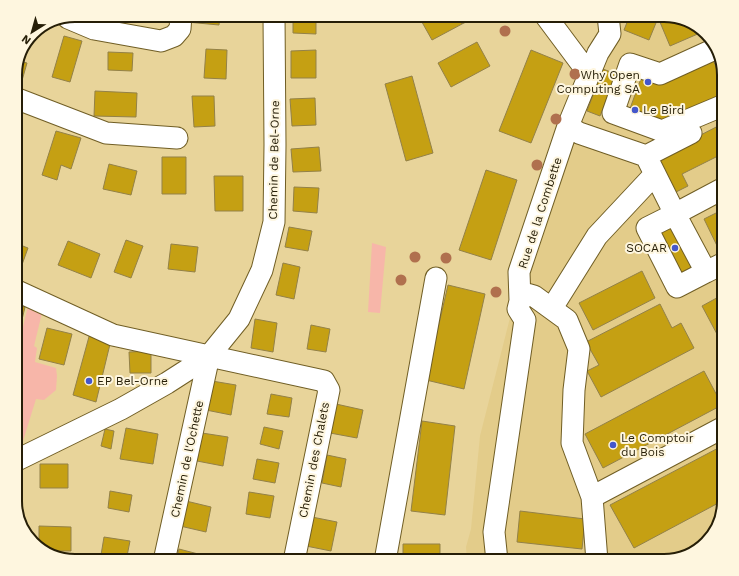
<svg xmlns="http://www.w3.org/2000/svg" width="739" height="576" viewBox="0 0 739 576" font-family="'Work Sans',sans-serif">
<style>
.built{fill:#e3cc8a}
.green{fill:#f7b6a9}
.building{fill:#c5a013;stroke:#938148}
.lines{fill:none;stroke-linecap:round;stroke-linejoin:round}
.minor-casing{stroke:#705e25;stroke-width:23}
.minor{stroke:#fff;stroke-width:21}
.tree{fill:#b0704e}
.poi-dot{fill:#4457cb;stroke:#fef6df;stroke-width:1.5}
.labels{text-anchor:middle;dominant-baseline:central;stroke-width:4;stroke-linejoin:round;paint-order:stroke}
.poi-label{font-size:12px;fill:#261e07;stroke:#fef6df;text-anchor:start}
.street-label{font-size:12px;fill:#261e07;stroke:#fef6df}
.rim{fill:none;stroke:#261e07;stroke-width:2}
</style>
<rect width="100%" height="100%" fill="#e8d49a"/>
<path class="built" d="M623 15H664L703 30 709 37 721 60 724 75V501L709 540 690 555 664 561H467L466 547 471 529 480 436 515 298 524 281 556 177Z"/>
<path class="green" d="M372 243 386 247 380 313 368 312Z
M28 306 42 313 34 346 37 348 35 362 56 368 57 376 56 390 44 400 36 399 23 441 16 444H15V330L22 331Z"/>
<path class="building" d="M105 15H131L130 19 105 17Z
M188 15H220L219 25 187 22Z
M293 15H316V34L293 33Z
M418 15H458L462 24 432 40Z
M458 15H480L462 24Z
M630 15H651L658 18 649 40 624 30Z
M657 15H664L698 28 700 33 670 46Z
M64 36 82 41 70 82 52 77Z
M477 42 490 66 451 87 438 63Z
M206 49 227 50 226 79 204 78Z
M316 50V78H291V51Z
M531 50 563 63 531 143 499 131Z
M108 52 133 53 132 71 108 70Z
M712 58 724 84V99L661 126 628 114 643 73Z
M20 61 27 63 21 84 15 82V71Z
M603 69 616 74 600 116 587 111Z
M412 76 433 153 406 161 385 84Z
M95 91 137 93 136 117 94 116Z
M192 96H214L215 126 194 127Z
M315 98 316 125 292 126 290 99Z
M724 123V153L682 174 688 186 674 193 656 158Z
M56 131 81 138 71 169 61 165 57 180 42 175Z
M319 147 321 171 293 172 291 149Z
M162 157H186V194H162Z
M109 164 137 171 131 195 103 189Z
M486 170 517 180 491 260 459 250Z
M214 176H243V211H215Z
M294 187 319 188 317 213 293 211Z
M724 209V255L722 256 704 219Z
M670 221 694 269 681 275 657 227Z
M289 227 312 231 308 251 285 247Z
M126 240 143 246 131 278 114 272Z
M68 241 100 254 91 278 58 265Z
M15 243 28 248 19 273 15 272Z
M171 244 198 247 195 272 168 269Z
M283 263 300 267 294 299 276 295Z
M642 271 655 298 593 330 579 303Z
M448 285 485 294 464 389 426 380Z
M724 294V333L718 336 702 306Z
M660 304 672 328 681 323 694 348 601 397 587 371 599 365 586 342Z
M15 305 25 307 20 328 15 327Z
M255 319 277 323 273 352 251 348Z
M311 325 330 329 326 352 307 349Z
M47 328 72 334 64 365 39 359Z
M90 333 111 340 96 402 73 395Z
M151 351V373H130L129 352Z
M704 371 722 405 603 468 585 434Z
M212 381 236 385 231 415 206 410Z
M271 394 292 398 289 417 267 414Z
M336 404 363 410 357 438 330 433Z
M422 421 455 426 445 515 411 511Z
M264 427 283 431 279 449 260 444Z
M126 428 158 434 153 464 120 459Z
M105 429 114 431 111 449 101 446Z
M202 433 228 437 223 466 197 461Z
M724 445V500L634 548 610 505Z
M327 455 346 459 341 487 322 483Z
M257 459 279 463 275 483 253 479Z
M40 464H68V488H40Z
M110 491 132 495 129 512 108 508Z
M249 492 274 496 270 518 246 514Z
M186 501 211 507 206 532 180 526Z
M520 511 585 519 582 549 517 542Z
M312 517 337 522 331 551 306 546Z
M39 526 71 527V551H49L39 547Z
M104 537 130 541 126 561H100Z
M403 544H440V561H403Z
M179 549 202 555 200 561H176Z"/>
<g class="lines">
<g class="minor-casing">
<path id="minor" d="M545 15 589 74
M68 18 94 29 161 41 174 36 180 29 181 15
M717 48 660 74 630 64 613 113 662 131 724 105
M15 98 106 133 177 138
M568 126 579 133 646 156 691 133
M646 156 675 214 647 228 677 287 706 272
M724 263 706 272 675 214 724 188
M15 290 113 335 324 381 329 390 294 561
M520 292 534 296 567 320 579 349 574 390 572 443 592 497 597 561
M552 308 597 236 655 174
M15 461 121 409 167 383 209 356 239 319 262 270 274 222 275 145 274 15
M592 497 724 427
M164 561 209 356
M385 561 436 278
M497 561 494 532 525 320 518 309 520 301 519 272 568 126 598 53 610 34 608 15"/>
</g>
<use href="#minor" class="minor"/>
</g>
<g class="tree">
<circle cx="505" cy="31" r="5.5"/>
<circle cx="575" cy="74" r="5.5"/>
<circle cx="556" cy="119" r="5.5"/>
<circle cx="537" cy="165" r="5.5"/>
<circle cx="415" cy="257" r="5.5"/>
<circle cx="446" cy="258" r="5.5"/>
<circle cx="401" cy="280" r="5.5"/>
<circle cx="496" cy="292" r="5.5"/>
</g>
<g class="poi-dot">
<circle cx="648" cy="82" r="4"/>
<circle cx="635" cy="110" r="4"/>
<circle cx="675" cy="248" r="4"/>
<circle cx="89" cy="381" r="4"/>
<circle cx="613" cy="445" r="4"/>
</g>
<g class="labels">
<g class="poi-label">
<text x="640" y="75" text-anchor="end">Why Open<tspan x="640" dy="14">Computing SA</tspan></text>
<text x="643" y="110">Le Bird</text>
<text x="667" y="248" text-anchor="end">SOCAR</text>
<text x="97" y="381">EP Bel-Orne</text>
<text x="621" y="438">Le Comptoir<tspan x="621" dy="14">du Bois</tspan></text>
</g>
<g class="street-label">
<text transform="translate(274 160) rotate(-89)">Chemin de Bel-Orne</text>
<text transform="translate(540 213) rotate(-72)">Rue de la Combette</text>
<text transform="translate(187 459) rotate(-78)">Chemin de l'Ochette</text>
<text transform="translate(314 460) rotate(-79)">Chemin des Chalets</text>
</g>
</g>
<path d="M0 0H739V576H0ZM75 22H664A53 53 0 0 1 717 75V501A53 53 0 0 1 664 554H75A53 53 0 0 1 22 501V75A53 53 0 0 1 75 22Z" fill="#fef6df" fill-rule="evenodd"/>
<path class="rim" d="M75 22H664A53 53 0 0 1 717 75V501A53 53 0 0 1 664 554H75A53 53 0 0 1 22 501V75A53 53 0 0 1 75 22Z"/>
<g transform="translate(32 32) rotate(217)" stroke="#fef6df" stroke-width="3" paint-order="stroke">
<path d="M0-3L7 15L0 10L-7 15Z" fill="#261e07"/>
<text y="-6" font-size="11" font-weight="bold" text-anchor="middle" fill="#261e07">N</text>
</g>
</svg>
